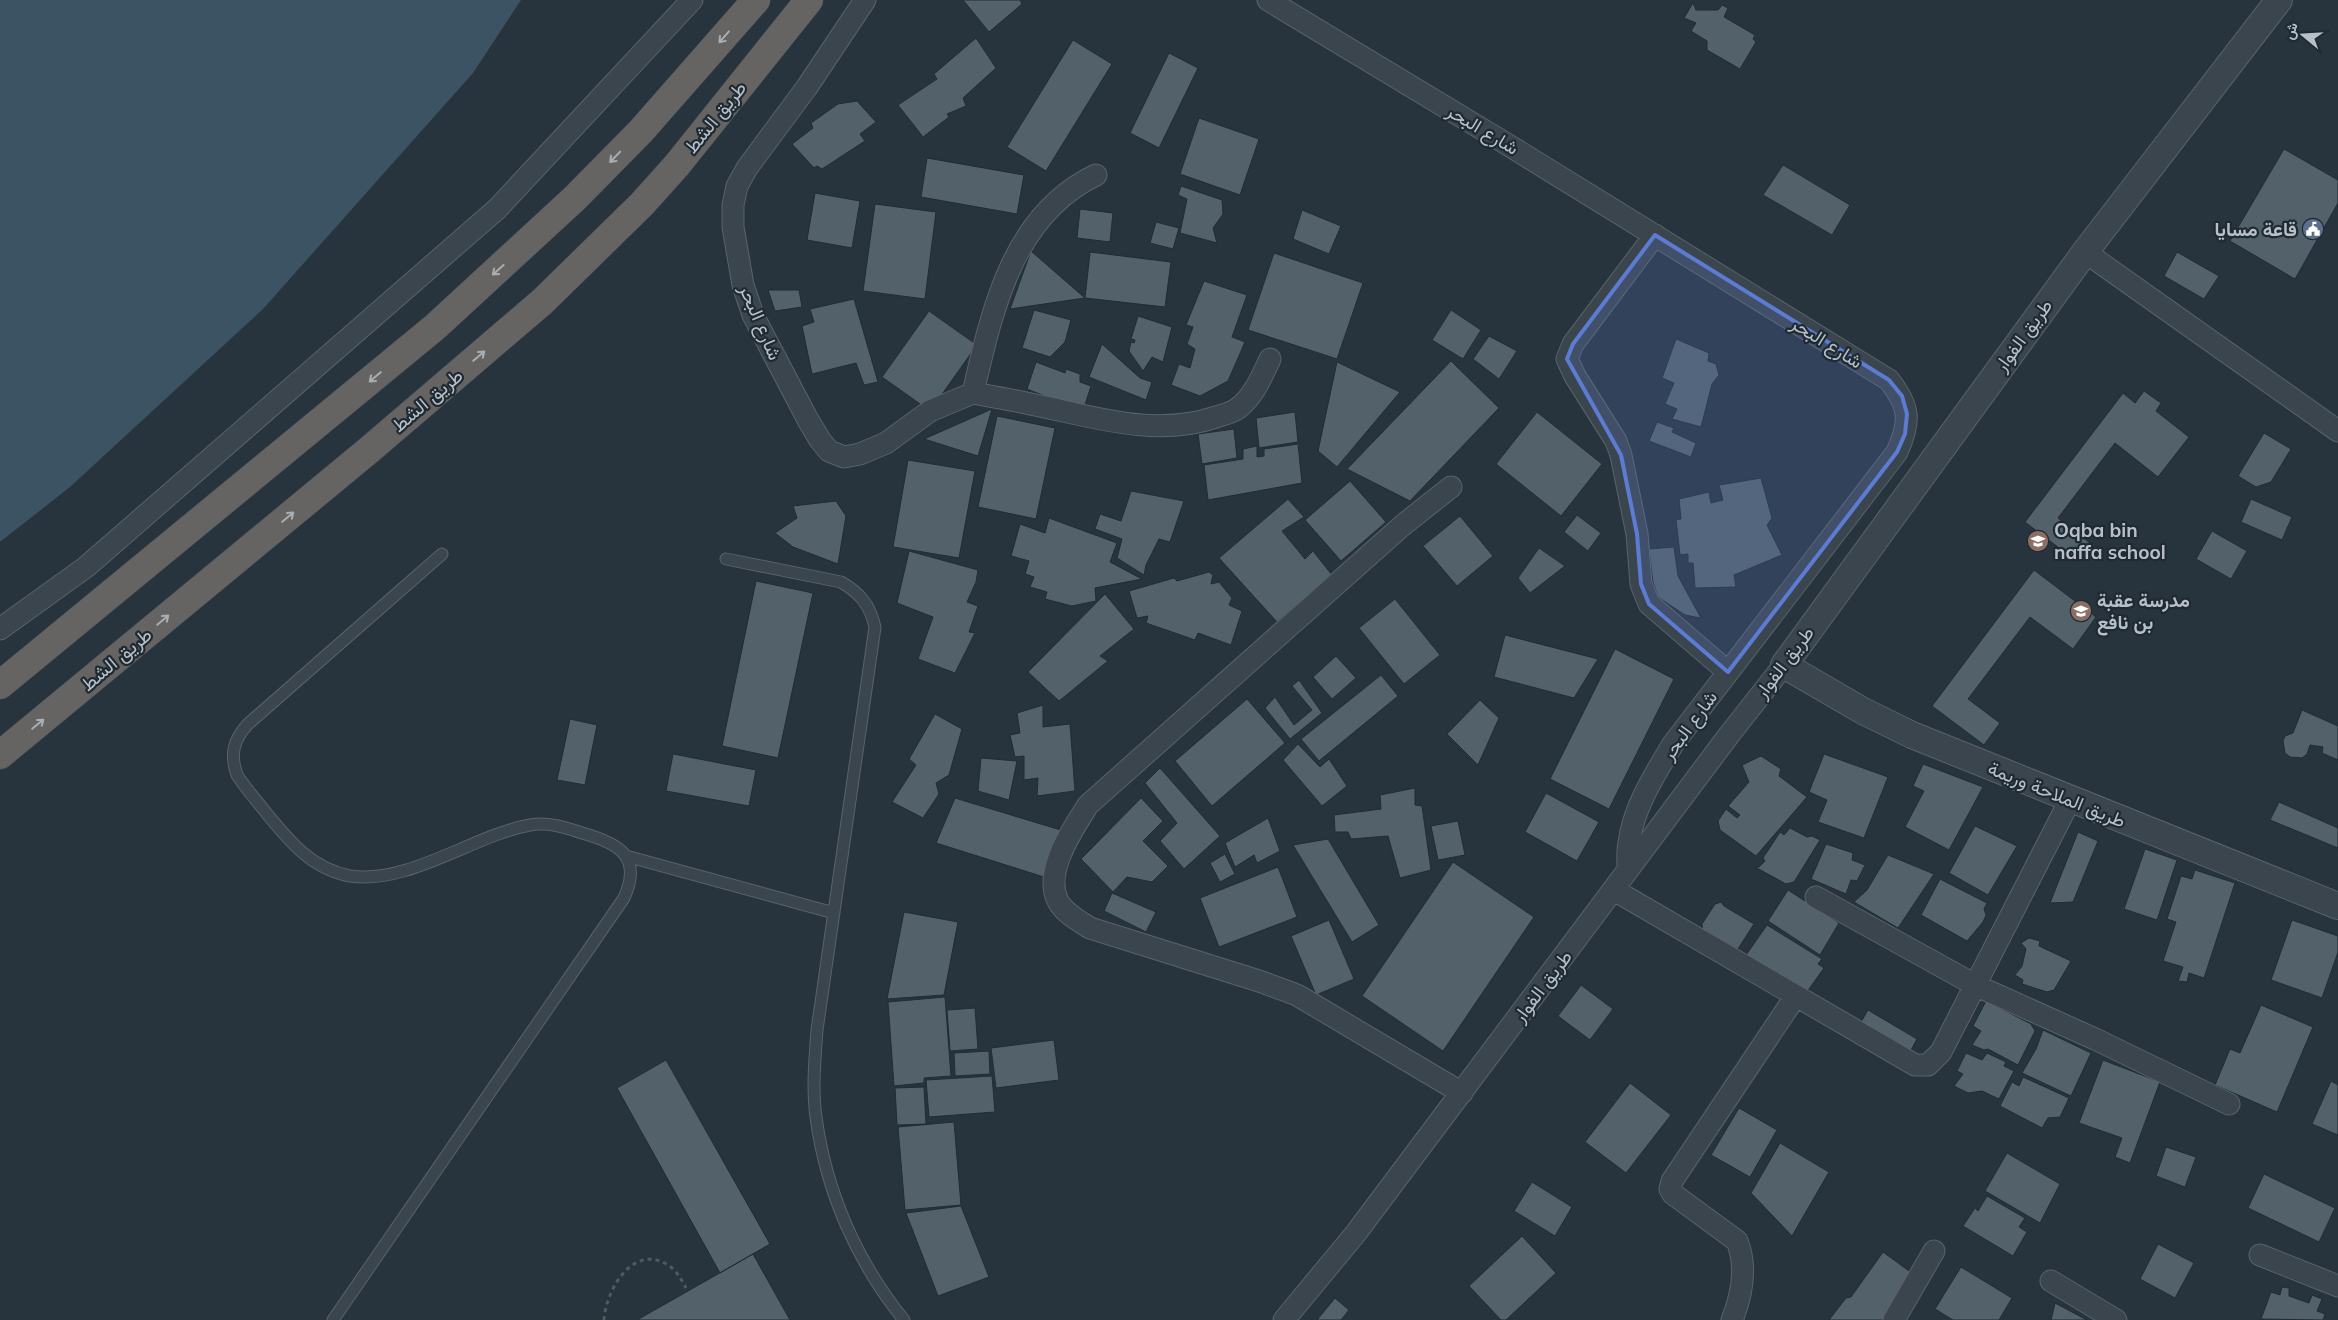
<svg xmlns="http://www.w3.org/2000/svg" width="2338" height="1320" viewBox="0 0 2338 1320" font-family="Mulish,Vazirmatn,sans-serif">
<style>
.water{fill:#3c5363}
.building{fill:#52616a;stroke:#212c35}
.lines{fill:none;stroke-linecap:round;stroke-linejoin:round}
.service-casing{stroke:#58636b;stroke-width:13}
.minor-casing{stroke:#58636b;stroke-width:23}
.tertiary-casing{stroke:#58636b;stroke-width:28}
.trunk-casing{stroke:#455058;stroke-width:29}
.path{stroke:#4b5e5e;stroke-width:3;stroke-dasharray:4 4;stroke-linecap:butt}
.service{stroke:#3b454e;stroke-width:11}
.minor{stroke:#3b454e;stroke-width:21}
.tertiary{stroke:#3b454e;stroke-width:26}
.trunk{stroke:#666462;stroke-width:28}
.oneway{stroke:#a7aeb4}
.marked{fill:#5b7cd2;fill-opacity:0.2;stroke:#5b7cd2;stroke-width:4;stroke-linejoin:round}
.labels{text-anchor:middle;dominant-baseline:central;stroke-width:4.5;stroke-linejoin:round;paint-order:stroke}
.street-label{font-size:19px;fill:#b7c0c8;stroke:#1f2a33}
.poi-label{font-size:19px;font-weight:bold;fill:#b7c0c8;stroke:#1f2a33;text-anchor:start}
</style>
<rect width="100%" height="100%" fill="#27343d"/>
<path class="water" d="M0 0H521L473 73 263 309 70 487 0 542Z"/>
<path class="building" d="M963 0H1020L1022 4 989 32Z
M1693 3 1696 10H1718L1722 5 1728 8 1724 17 1755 35 1753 39 1756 42 1740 69 1707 50V41L1691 31 1696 23 1684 18Z
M976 38 996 68 963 98 966 106 947 114 949 117 923 137 898 105 937 79 934 74Z
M1073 40 1112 64 1046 171 1007 147Z
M1169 53 1198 68 1159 148 1130 133Z
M857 101 876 122 860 134 865 141 822 169 817 166 814 168 792 144 813 128 811 123 838 104Z
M1199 118 1259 139 1240 195 1180 174Z
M2284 149 2338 180V203L2295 279 2230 241Z
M927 158 1024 175 1017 214 921 197Z
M1783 165 1850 205 1832 235 1763 195Z
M1181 186 1222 200 1223 214 1213 228 1217 243 1180 233 1187 199 1178 195Z
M815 193 860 201 852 248 807 240Z
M875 204 936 212 925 299 863 291Z
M1080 209 1113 213 1110 242 1077 238Z
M1302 210 1341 226 1329 254 1293 239Z
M1156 222 1179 228 1173 249 1150 243Z
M1031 251 1085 298 1010 309Z
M1090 252 1171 262 1165 307 1085 298Z
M2177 252 2219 276 2204 299 2164 276Z
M1274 253 1363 283 1337 359 1248 330Z
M1204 281 1247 295 1232 337 1245 342 1228 381 1200 396 1171 385 1179 364 1190 368 1195 349 1187 344 1193 327 1186 325Z
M768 290H799L802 307 775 311Z
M854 299 878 382 864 385 856 363 812 374 802 326 814 322 810 309Z
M1034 310 1071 320 1065 342 1050 357 1022 348Z
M1451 310 1481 330 1463 359 1432 340Z
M929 311 977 345 930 411 882 377Z
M1138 316 1172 327 1163 362 1152 357 1143 371 1129 351 1131 342 1134 343 1135 340 1131 339Z
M1489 336 1517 351 1499 379 1473 359Z
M1676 339 1709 353 1708 361 1716 364 1719 375 1712 384 1701 427 1672 419 1677 409 1665 404 1674 383 1662 378Z
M1102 344 1140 378 1152 382 1146 400 1089 377Z
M1451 361 1499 408 1410 501 1347 469Z
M1036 362 1065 373 1066 369 1080 374V382L1091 386 1083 411 1027 389Z
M1337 362 1400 392 1337 467 1318 451Z
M2144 391 2161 403 2156 411 2189 437 2158 477 2115 443 2058 518 2090 543 2076 561 2025 522 2123 393 2135 403Z
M992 409 978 456 924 439Z
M1295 412 1298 442 1259 448 1256 418Z
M1537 412 1602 464 1561 516 1496 464Z
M997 416 1055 428 1036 519 978 507Z
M1657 422 1674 428 1672 432 1696 443 1691 457 1649 441Z
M1234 429 1237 458 1202 464 1198 434Z
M2264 433 2291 449 2271 482 2256 487 2238 476Z
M1298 444 1302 483 1208 500 1204 465 1243 459V449L1257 446V457L1264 456V449Z
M908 460 975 471 959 558 893 547Z
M1761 478 1772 518 1767 525 1782 555 1734 575 1736 587 1695 588 1693 563H1688V554L1680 555 1676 520 1681 519 1679 499 1709 492 1711 503 1723 500 1719 485Z
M1350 481 1386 522 1341 561 1305 520Z
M1131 491 1184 501 1170 542 1159 539 1146 565 1144 575 1117 558 1122 539 1095 529 1100 514 1121 521Z
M1288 499 1304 517 1282 531 1305 559 1313 551 1332 575 1277 622 1219 558Z
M2251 499 2292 517 2282 540 2241 522Z
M836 501 846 516 838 564 793 547 775 533 797 518 793 506Z
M1577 515 1601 533 1588 551 1564 532Z
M1460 516 1493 556 1457 586 1423 546Z
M1049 518 1117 543 1110 562 1142 579 1095 588 1096 601 1072 606 1045 599 1047 592 1030 587 1034 577 1025 574 1029 561 1011 556 1020 524 1045 533Z
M2212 531 2247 551 2231 579 2196 559Z
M1674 547 1678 576 1701 618 1685 615 1658 597 1653 582 1649 549Z
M1539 548 1565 566 1530 593 1518 578Z
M909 551 978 570 976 582 967 602 978 606 969 632 975 633 955 673 918 659 933 617 897 603Z
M2034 570 2096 617 2073 649 2030 617 1968 699 2000 723 1984 745 1932 706Z
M1209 572 1213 575 1211 584 1219 582 1232 598 1229 605 1242 611 1231 645 1198 633 1195 640 1146 623 1148 616 1137 618 1129 591 1174 578 1177 581Z
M756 581 813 593 778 758 722 746Z
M1105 594 1134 629 1100 656 1108 661 1059 701 1028 672Z
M1395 599 1440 655 1404 684 1359 628Z
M1505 635 1598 659 1574 698 1494 677Z
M1615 649 1674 679 1609 809 1550 779Z
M1336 656 1356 678 1332 699 1313 677Z
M1381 675 1398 696 1319 761 1301 739Z
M1299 680 1322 713 1290 739 1265 708 1275 697 1294 725 1312 710 1292 686Z
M1247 699 1285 743 1212 806 1175 761Z
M1480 700 1499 718 1478 765 1447 734Z
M1043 705V727L1070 724 1075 791 1037 796 1038 778 1024 780V756L1015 757 1010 735 1020 733 1017 713Z
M2302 710 2338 726V760L2322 753 2323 747 2310 745 2307 754 2302 758 2290 757 2285 753 2283 741 2285 736 2293 733Z
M935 714 962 729 949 775 936 783 939 794 923 818 892 802 916 765 909 759Z
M570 719 597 725 585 785 557 780Z
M1298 744 1320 767 1329 759 1347 786 1322 806 1283 760Z
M673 754 756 770 749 806 666 791Z
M1824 754 1888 777 1864 838 1818 822 1827 800 1809 792Z
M1761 756 1781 769 1779 776 1807 797 1756 856 1720 830 1718 821 1726 809 1737 818 1740 815 1728 806 1749 782 1742 765Z
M981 758 1017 761 1009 800 978 791Z
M1923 764 1983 787 1949 850 1905 827 1924 791 1913 786Z
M1160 768 1220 836 1184 869 1160 841 1177 823 1145 783Z
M1415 788V805L1422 806 1431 870 1400 878 1388 836 1351 839 1348 832H1335L1334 815 1381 809 1380 795Z
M1546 793 1599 822 1577 861 1525 832Z
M955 798 1064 831 1047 878 936 843Z
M1141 798 1163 821 1143 841 1168 866 1152 882 1127 877 1113 892 1081 859Z
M2279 802 2338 828V848L2270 820Z
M1268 818 1280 851 1257 863 1254 855 1235 867 1225 843Z
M1458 821 1465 855 1438 860 1431 826Z
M1975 826 2017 846 1988 895 1949 873Z
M1790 828 1807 837 1812 836 1820 840 1794 882 1786 884 1755 867H1759L1765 861 1763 858 1780 832 1784 835Z
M2078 832 2098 841 2073 902 2050 903Z
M1328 839 1379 925 1352 942 1293 845Z
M1826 844 1853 853 1852 860 1865 865 1857 881 1851 880 1846 894 1811 879Z
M2145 849 2177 860 2157 920 2124 909Z
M1225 854 1235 874 1220 882 1210 863Z
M1888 855 1934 874 1898 928 1854 902 1867 890Z
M1453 862 1534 917 1443 1051 1362 996Z
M1278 867 1297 917 1219 947 1200 898Z
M2195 870 2235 883 2204 978 2189 973 2187 982 2178 981 2183 967 2163 961 2176 922 2167 919 2181 876 2192 879Z
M1940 879 1987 903 1984 909 1986 915 1983 922 1967 941 1921 915Z
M1788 890 1839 923 1820 955 1768 921Z
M1112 893 1156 912 1146 932 1104 911Z
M1721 902 1724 906 1754 924 1736 952 1703 936 1702 924 1715 904Z
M904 912 958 922 944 995 887 999Z
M1329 920 1354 979 1316 995 1291 936Z
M2292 920 2338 936V952L2322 998 2271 980Z
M1767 925 1822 959 1818 964 1824 968 1804 996 1744 958Z
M2029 938 2040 941 2039 946 2071 961 2054 990 2047 992 2022 984 2023 980 2015 975 2022 966 2026 949 2021 943Z
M1581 985 1613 1009 1590 1040 1558 1016Z
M945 997 951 1076 924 1078V1083L894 1086 888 1002Z
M1986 1001 2031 1024 2035 1031 2018 1065 1988 1049 1984 1050 1972 1045 1981 1031 1973 1026Z
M2261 1005 2313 1027 2277 1112 2215 1085 2230 1049 2240 1053Z
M975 1008 978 1049 950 1051 947 1010Z
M1868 1010 1917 1039 1910 1052 1861 1022Z
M2043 1030 2091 1053 2071 1096 2022 1073 2036 1049Z
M1054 1040 1059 1080 996 1088 991 1048Z
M989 1051 990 1074 955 1076 954 1053Z
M1966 1053 1982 1060 1987 1053 2006 1062 2004 1066 2014 1071 1999 1099 1982 1091 1968 1093 1954 1086 1963 1074 1957 1071Z
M666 1060 770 1244 720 1273 617 1088Z
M2103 1060 2160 1082 2130 1163 2115 1157 2122 1138 2079 1123Z
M992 1076 995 1112 929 1117 926 1080Z
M2023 1077 2069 1098 2060 1117 2048 1118 2042 1128 2000 1106 2012 1082 2019 1086Z
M2331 1081 2338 1085V1135L2312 1124Z
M1630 1083 1671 1115 1626 1173 1585 1142Z
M924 1087 926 1124 897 1125 895 1088Z
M1739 1108 1777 1130 1750 1177 1711 1155Z
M954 1122 961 1205 905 1210 898 1127Z
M1780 1143 1829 1172 1792 1236 1751 1193Z
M2166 1147 2196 1157 2185 1187 2156 1176Z
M2007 1153 2060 1184 2040 1223 1985 1191Z
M2264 1174 2335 1208 2319 1242 2248 1208Z
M1532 1182 1572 1207 1555 1236 1514 1211Z
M1987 1196 2025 1218 2019 1227 2027 1232 2013 1256 1963 1226 1975 1208 1978 1211Z
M961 1206 989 1277 938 1296 906 1213Z
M1522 1236 1556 1273 1506 1320H1501L1469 1286Z
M2158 1244 2194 1263 2175 1298 2140 1279Z
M1883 1252 1916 1276 1886 1320H1829L1846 1298 1851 1297Z
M753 1254 790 1320H637Z
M1961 1267 2012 1298 1999 1320H1953L1935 1309Z
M2282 1287 2289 1288V1296L2309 1303 2312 1295 2322 1299 2317 1311 2325 1314 2323 1320 2261 1319 2271 1292 2280 1295Z
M1335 1298 1349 1310 1341 1320H1317Z
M2055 1303 2087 1320H2051Z"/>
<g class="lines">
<g class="service-casing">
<path id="service" d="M726 559 841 582C860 593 870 605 875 627L817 1030C815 1058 812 1088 816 1117 826 1192 857 1262 904 1320
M626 856 834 913
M333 1320 624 898C643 856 618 843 582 833 565 827 548 822 530 825 474 835 408 885 350 876 312 869 290 842 267 814 257 801 246 789 237 775 230 755 233 740 248 724L442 554"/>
</g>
<g class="minor-casing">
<path id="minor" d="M865 0 807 87 747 168 737 186 733 205V227L743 285 753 315 808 420 820 440 829 451 844 457 860 454 886 443 930 411 973 393
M1268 0 1510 146 1889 380C1910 407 1911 421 1897 452L1673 744C1655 774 1633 808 1629 843 1627 851 1628 861 1628 870
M1655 235 1573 344 1567 359 1575 376 1616 441 1621 455 1637 534 1641 584 1649 604 1728 672
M2085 252 2338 431
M973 393C995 397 1018 401 1040 406 1098 418 1157 437 1216 417 1222 415 1231 413 1237 409 1254 396 1261 378 1270 359
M973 393C992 311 1012 215 1096 175
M1451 487 1403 525 1088 805C1073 829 1043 872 1058 901 1064 913 1079 921 1090 928L1259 981 1297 995 1462 1093
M0 629 86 567 497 209 692 0
M1614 890 1915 1065H1928L1941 1052 2071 798
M1816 897 1975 985 2095 1039 2229 1104
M2260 1255 2338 1286
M2051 1281 2116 1320
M1284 1320 1356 1233 1729 735 1784 665
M1732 1320C1742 1295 1747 1266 1737 1241L1673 1194 1670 1189 1672 1181 1795 997
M1894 1320 1934 1251"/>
</g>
<g class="tertiary-casing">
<path id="tertiary" d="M2279 0 2085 252 1784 665 1863 711 1912 735 2338 906"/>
</g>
<g class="trunk-casing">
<path id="trunk" d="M0 685 435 327 575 198 641 131 756 0
M0 755 369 450 543 301 642 204 677 165 809 0"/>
</g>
<path class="path" d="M604 1320C606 1288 636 1239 672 1268 678 1273 682 1281 686 1288"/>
<use href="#service" class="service"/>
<use href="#minor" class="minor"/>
<use href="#tertiary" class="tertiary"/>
<use href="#trunk" class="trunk"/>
</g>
<defs><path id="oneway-shaft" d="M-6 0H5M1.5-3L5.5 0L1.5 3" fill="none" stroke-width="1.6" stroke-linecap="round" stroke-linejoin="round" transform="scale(1.25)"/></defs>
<g class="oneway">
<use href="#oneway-shaft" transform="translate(724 37) rotate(131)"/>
<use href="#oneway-shaft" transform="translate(615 157) rotate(134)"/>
<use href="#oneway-shaft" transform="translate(498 270) rotate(138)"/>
<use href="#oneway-shaft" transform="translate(479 356) rotate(-40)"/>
<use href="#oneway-shaft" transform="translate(375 377) rotate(140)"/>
<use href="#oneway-shaft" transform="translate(288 517) rotate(-40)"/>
<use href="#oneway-shaft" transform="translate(163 620) rotate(-40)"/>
<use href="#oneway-shaft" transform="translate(38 724) rotate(-39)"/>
</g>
<path class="marked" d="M1655 235 1889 380 1902 396 1907 414 1905 434 1897 452 1728 672 1649 604 1641 584 1637 534 1621 455 1567 359 1573 344Z"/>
<defs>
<g id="civic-disc" transform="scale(1.125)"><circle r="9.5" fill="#5c6f8a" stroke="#1f2a33"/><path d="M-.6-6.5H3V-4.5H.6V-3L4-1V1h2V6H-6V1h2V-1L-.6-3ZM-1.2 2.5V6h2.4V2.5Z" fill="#fff"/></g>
<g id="school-disc" transform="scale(1.125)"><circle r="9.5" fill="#8d6e63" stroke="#1f2a33"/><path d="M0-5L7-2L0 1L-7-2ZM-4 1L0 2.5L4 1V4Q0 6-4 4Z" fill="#fff"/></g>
</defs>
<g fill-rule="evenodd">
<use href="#civic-disc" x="2313" y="229"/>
<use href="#school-disc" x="2038" y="541"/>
<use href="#school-disc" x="2081" y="611"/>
</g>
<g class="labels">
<g class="street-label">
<text transform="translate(715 117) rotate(-51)">طريق الشط</text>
<text transform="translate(1483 129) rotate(31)">شارع البحر</text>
<text transform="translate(761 322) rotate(67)">شارع البحر</text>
<text transform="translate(2023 335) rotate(-54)">طريق الفوار</text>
<text transform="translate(1827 342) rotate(32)">شارع البحر</text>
<text transform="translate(427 400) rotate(-40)">طريق الشط</text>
<text transform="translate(116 659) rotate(-40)">طريق الشط</text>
<text transform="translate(1784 662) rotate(-53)">طريق الفوار</text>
<text transform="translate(1689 725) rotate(-54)">شارع البحر</text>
<text transform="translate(2057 794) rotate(22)">طريق الملاحة وريمة</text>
<text transform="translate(1542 986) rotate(-53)">طريق الفوار</text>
</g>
<g class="poi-label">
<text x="2297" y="229" text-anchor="end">قاعة مسايا</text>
<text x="2054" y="530">Oqba bin<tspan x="2054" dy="22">naffa school</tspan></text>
<text x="2097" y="600">مدرسة عقبة<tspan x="2097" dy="22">بن نافع</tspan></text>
</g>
</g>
<g transform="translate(2303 35) rotate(288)" stroke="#1f2a33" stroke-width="4" paint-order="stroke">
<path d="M0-4L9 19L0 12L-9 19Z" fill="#b7c0c8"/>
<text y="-8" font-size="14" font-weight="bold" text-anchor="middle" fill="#b7c0c8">ش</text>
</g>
</svg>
